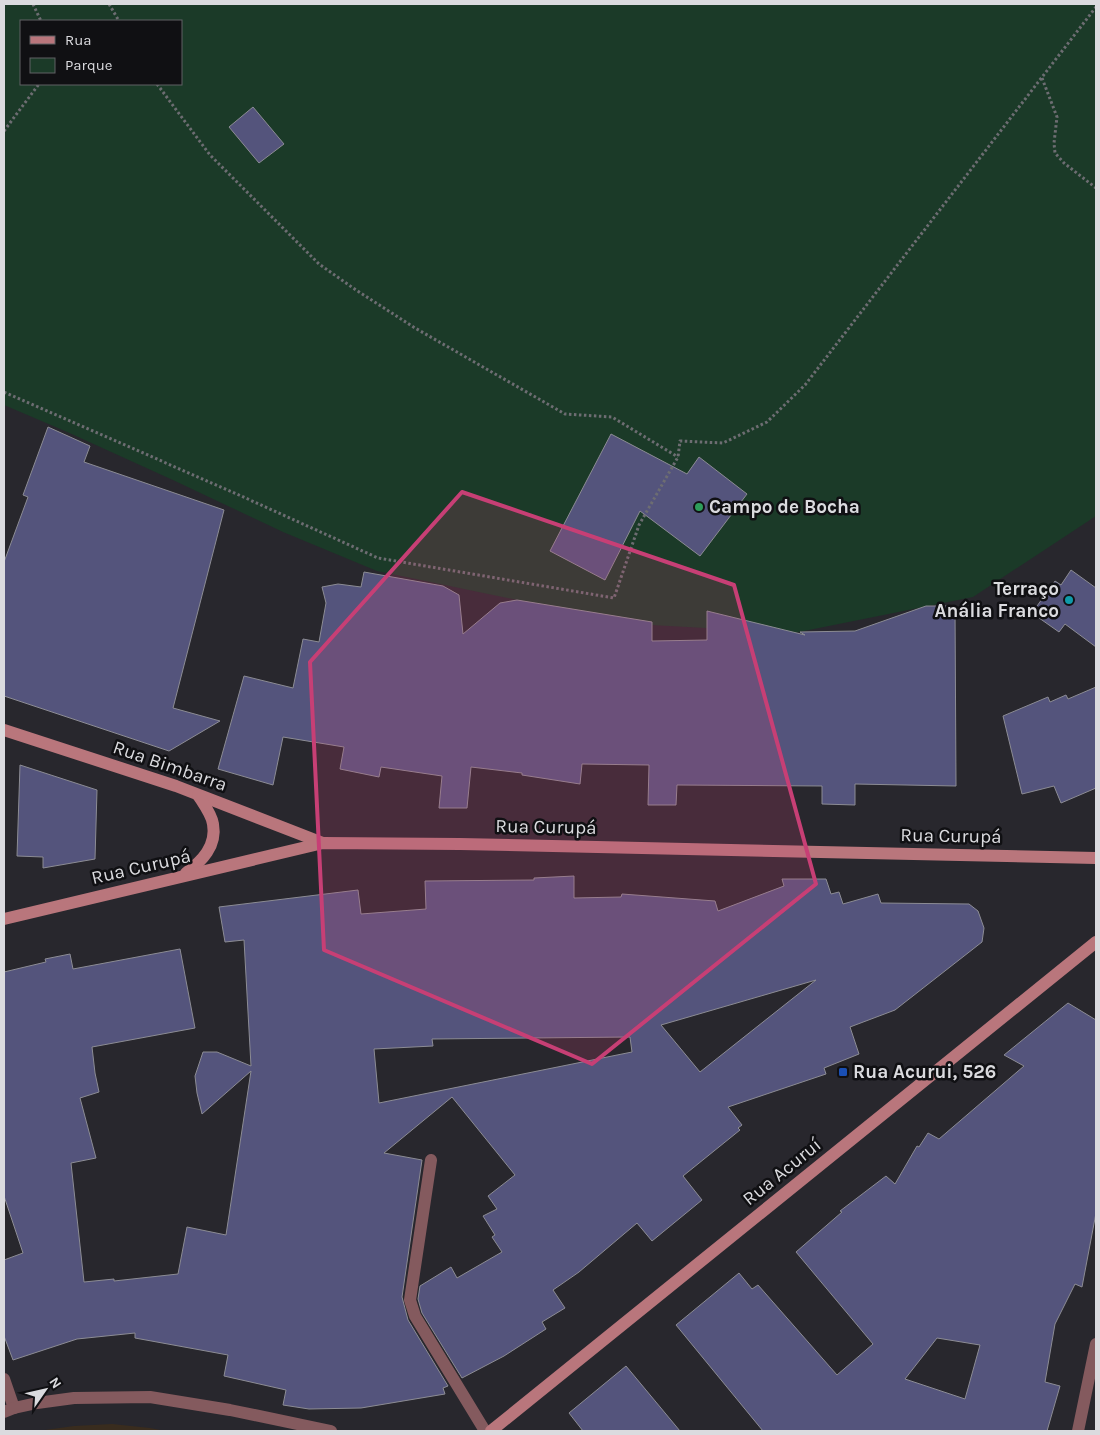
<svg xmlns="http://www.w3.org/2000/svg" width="1100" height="1435" viewBox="0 0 1100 1435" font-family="Karla,sans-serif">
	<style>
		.education { fill: #392c1e }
		.green { fill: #1b3a28; fill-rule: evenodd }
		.building { fill: #54547c; stroke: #8c8c94; fill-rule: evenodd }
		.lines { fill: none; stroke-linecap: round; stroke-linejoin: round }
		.path { stroke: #6d6d72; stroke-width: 3; stroke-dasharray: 2.5 2.5; stroke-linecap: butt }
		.lane { stroke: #845a5e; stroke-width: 12 }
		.street { stroke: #845a5e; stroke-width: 12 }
		.secondary { stroke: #b9767c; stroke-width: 12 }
		.marked { fill: #c73f75; fill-opacity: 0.2; stroke: #c73f75; stroke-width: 4; stroke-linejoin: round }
		.leisure-dot { fill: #2e9e5b; stroke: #101013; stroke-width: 2 }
		.culture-dot { fill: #0f9aa8; stroke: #101013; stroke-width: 2 }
		.transit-dot { fill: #1a4fb4; stroke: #101013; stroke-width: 2 }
		.labels { text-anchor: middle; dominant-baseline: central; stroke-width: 5; stroke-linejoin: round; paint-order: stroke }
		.poi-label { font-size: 19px; font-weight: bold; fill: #dbdbdf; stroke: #101013; text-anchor: start }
		.street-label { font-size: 19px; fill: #dbdbdf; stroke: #101013 }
	</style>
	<rect width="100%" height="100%" fill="#28272d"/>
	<!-- education -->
	<path class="education" d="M 112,1424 L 150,1428 L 165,1431 L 38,1431 L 74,1426 Z"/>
	<!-- green -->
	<path class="green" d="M 4,4 L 1096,4 L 1096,516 L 973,597 L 794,633 L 633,624 L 377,571 L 283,532 L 175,481 L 65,431 L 4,405 ZM 21,21 L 181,21 L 181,84 L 21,84 Z"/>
	<!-- building -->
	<g class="building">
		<path d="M 253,107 L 284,144 L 259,163 L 229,127 Z"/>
		<path d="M 48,427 L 90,446 L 84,462 L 224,510 L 173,708 L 220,721 L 169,751 L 4,696 L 4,562 L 28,497 L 23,495 Z"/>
		<path d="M 611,434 L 687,474 L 699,457 L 747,494 L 700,556 L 640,511 L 605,580 L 550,551 Z"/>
		<path d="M 1071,570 L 1096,588 L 1096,647 L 1065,624 L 1059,632 L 1032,613 L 1055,581 L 1061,585 Z"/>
		<path d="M 364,572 L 443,586 L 459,595 L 463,634 L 500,603 L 517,600 L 652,622 L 652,641 L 707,640 L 707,611 L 805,635 L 800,632 L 855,631 L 926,606 L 955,606 L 956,786 L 855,784 L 855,805 L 822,804 L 822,786 L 677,785 L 676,805 L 648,805 L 649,765 L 582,764 L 580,784 L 522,775 L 522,773 L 471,767 L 467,808 L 439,808 L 442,776 L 381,767 L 379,777 L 340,769 L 344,747 L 283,737 L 273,785 L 218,769 L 244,676 L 293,688 L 303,639 L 319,642 L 326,603 L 322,587 L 338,584 L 361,587 Z"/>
		<path d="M 1096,687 L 1096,788 L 1061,803 L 1054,786 L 1022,794 L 1003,716 L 1048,697 L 1050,702 L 1066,695 L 1068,699 Z"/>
		<path d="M 20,765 L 97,790 L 95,859 L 43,868 L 43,857 L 17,856 Z"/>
		<path d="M 574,876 L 574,898 L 621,897 L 622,894 L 715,901 L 718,911 L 784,886 L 782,879 L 826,879 L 831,894 L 839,892 L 843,904 L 878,894 L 881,903 L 969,904 L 978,911 L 984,928 L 982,942 L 895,1010 L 850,1027 L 859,1054 L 824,1068 L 826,1074 L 728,1107 L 742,1125 L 738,1128 L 740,1130 L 683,1176 L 702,1200 L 652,1241 L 637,1223 L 579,1272 L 553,1290 L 565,1308 L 542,1322 L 546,1329 L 504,1356 L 462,1378 L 422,1313 L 418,1299 L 420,1286 L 451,1267 L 457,1278 L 502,1252 L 492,1237 L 495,1235 L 483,1216 L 497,1209 L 488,1196 L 515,1175 L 452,1097 L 384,1153 L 422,1160 L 402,1297 L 408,1320 L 448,1386 L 443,1388 L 445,1394 L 361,1408 L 309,1409 L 283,1405 L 286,1390 L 224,1376 L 228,1355 L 135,1338 L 135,1333 L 77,1339 L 13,1360 L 4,1336 L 4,1260 L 23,1253 L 4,1196 L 4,972 L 46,962 L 45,959 L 70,954 L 73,969 L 180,949 L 195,1028 L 92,1047 L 95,1073 L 99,1092 L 80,1098 L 96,1158 L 71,1163 L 84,1282 L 114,1279 L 114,1281 L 178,1274 L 187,1227 L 226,1235 L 251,1071 L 202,1114 L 197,1093 L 195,1076 L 203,1052 L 217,1052 L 251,1066 L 244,940 L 225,942 L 219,907 L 358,890 L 361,914 L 426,909 L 425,881 L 534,880 L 534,878 ZM 816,980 L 700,1072 L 661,1025 ZM 630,1037 L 632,1052 L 379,1103 L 374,1049 L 433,1046 L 432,1039 Z"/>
		<path d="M 1068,1003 L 1096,1020 L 1096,1213 L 1082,1287 L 1075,1284 L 1055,1324 L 1045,1382 L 1060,1386 L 1047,1431 L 763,1431 L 676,1325 L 739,1273 L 752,1289 L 758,1285 L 837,1375 L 873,1344 L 796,1252 L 842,1212 L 840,1211 L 886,1176 L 895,1184 L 917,1146 L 919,1147 L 928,1133 L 939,1139 L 1024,1066 L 1004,1055 ZM 937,1338 L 980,1345 L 965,1399 L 905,1379 Z"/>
		<path d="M 626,1366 L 680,1431 L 583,1431 L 569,1413 Z"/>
	</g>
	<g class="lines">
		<!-- path -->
		<g class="path">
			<path d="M 33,4 L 41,21"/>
			<path d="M 109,4 L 119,21"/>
			<path d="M 1042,78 L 1057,117 L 1054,143 L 1055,153 L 1064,163 L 1096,188"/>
			<path d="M 157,84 L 210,155 L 319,264 L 356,290 L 415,328 L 565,414 L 612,417 L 678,457"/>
			<path d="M 4,131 L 39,84"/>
			<path d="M 4,392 L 239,495 L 378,558 L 614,598 L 639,525 L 678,457 L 680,441 L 723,443 L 767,422 L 805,385 L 1096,7"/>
		</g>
		<!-- lane -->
		<g class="lane">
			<path d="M 431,1160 L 410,1300 L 415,1316 L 485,1431"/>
			<path d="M 4,1379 L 14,1408"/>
		</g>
		<!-- street -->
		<g class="street">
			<path d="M 4,1412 L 14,1408 L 37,1403 L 74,1398 L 150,1397 L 230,1410 L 331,1431"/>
			<path d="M 1078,1431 L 1096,1344"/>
		</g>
		<!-- secondary -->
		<g class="secondary">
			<path d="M 4,730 L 176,786 L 323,843"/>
			<path d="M 186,873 C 202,861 217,846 213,824 C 212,815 203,803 198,795"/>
			<path d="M 4,919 L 323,843 L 460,844 L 1096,858"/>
			<path d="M 491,1431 L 1096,942"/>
		</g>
	</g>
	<!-- marked area -->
	<path class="marked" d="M 462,492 L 734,585 L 816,884 L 592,1064 L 324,950 L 310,662 Z"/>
	<!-- markers -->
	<circle class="leisure-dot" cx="699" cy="507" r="5"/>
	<circle class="culture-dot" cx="1069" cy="600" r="5"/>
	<rect class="transit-dot" x="838" y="1067" width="10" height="10" rx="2.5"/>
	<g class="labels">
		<!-- poi labels -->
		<g class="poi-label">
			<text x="709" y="507">Campo de Bocha</text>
			<text x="1059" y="589" text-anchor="end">Terraço<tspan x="1059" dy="22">Anália Franco</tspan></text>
			<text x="853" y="1072">Rua Acurui, 526</text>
		</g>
		<!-- street labels -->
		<g class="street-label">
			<text transform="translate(170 766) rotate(19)">Rua Bimbarra</text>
			<text transform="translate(546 827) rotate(1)">Rua Curupá</text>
			<text transform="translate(951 836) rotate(1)">Rua Curupá</text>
			<text transform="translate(141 867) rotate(-13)">Rua Curupá</text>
			<text transform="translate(782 1172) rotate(-39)">Rua Acuruí</text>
		</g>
	</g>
	<!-- border -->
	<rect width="1100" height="1435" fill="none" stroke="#dbdbdf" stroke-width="10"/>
	<!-- legend -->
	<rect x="20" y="20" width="162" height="65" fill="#101013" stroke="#616165"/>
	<rect x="30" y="36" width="25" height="8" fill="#b9767c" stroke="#616165"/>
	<text x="65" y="45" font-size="15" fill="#dbdbdf">Rua</text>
	<rect x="30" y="58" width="25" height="15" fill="#1b3a28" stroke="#616165"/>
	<text x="65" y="70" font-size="15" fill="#dbdbdf">Parque</text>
	<!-- north arrow -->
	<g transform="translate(45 1390) rotate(56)" stroke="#101013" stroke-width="4" paint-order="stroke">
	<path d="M0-4L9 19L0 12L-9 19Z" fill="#dbdbdf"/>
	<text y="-8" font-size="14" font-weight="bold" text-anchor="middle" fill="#dbdbdf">N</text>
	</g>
</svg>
